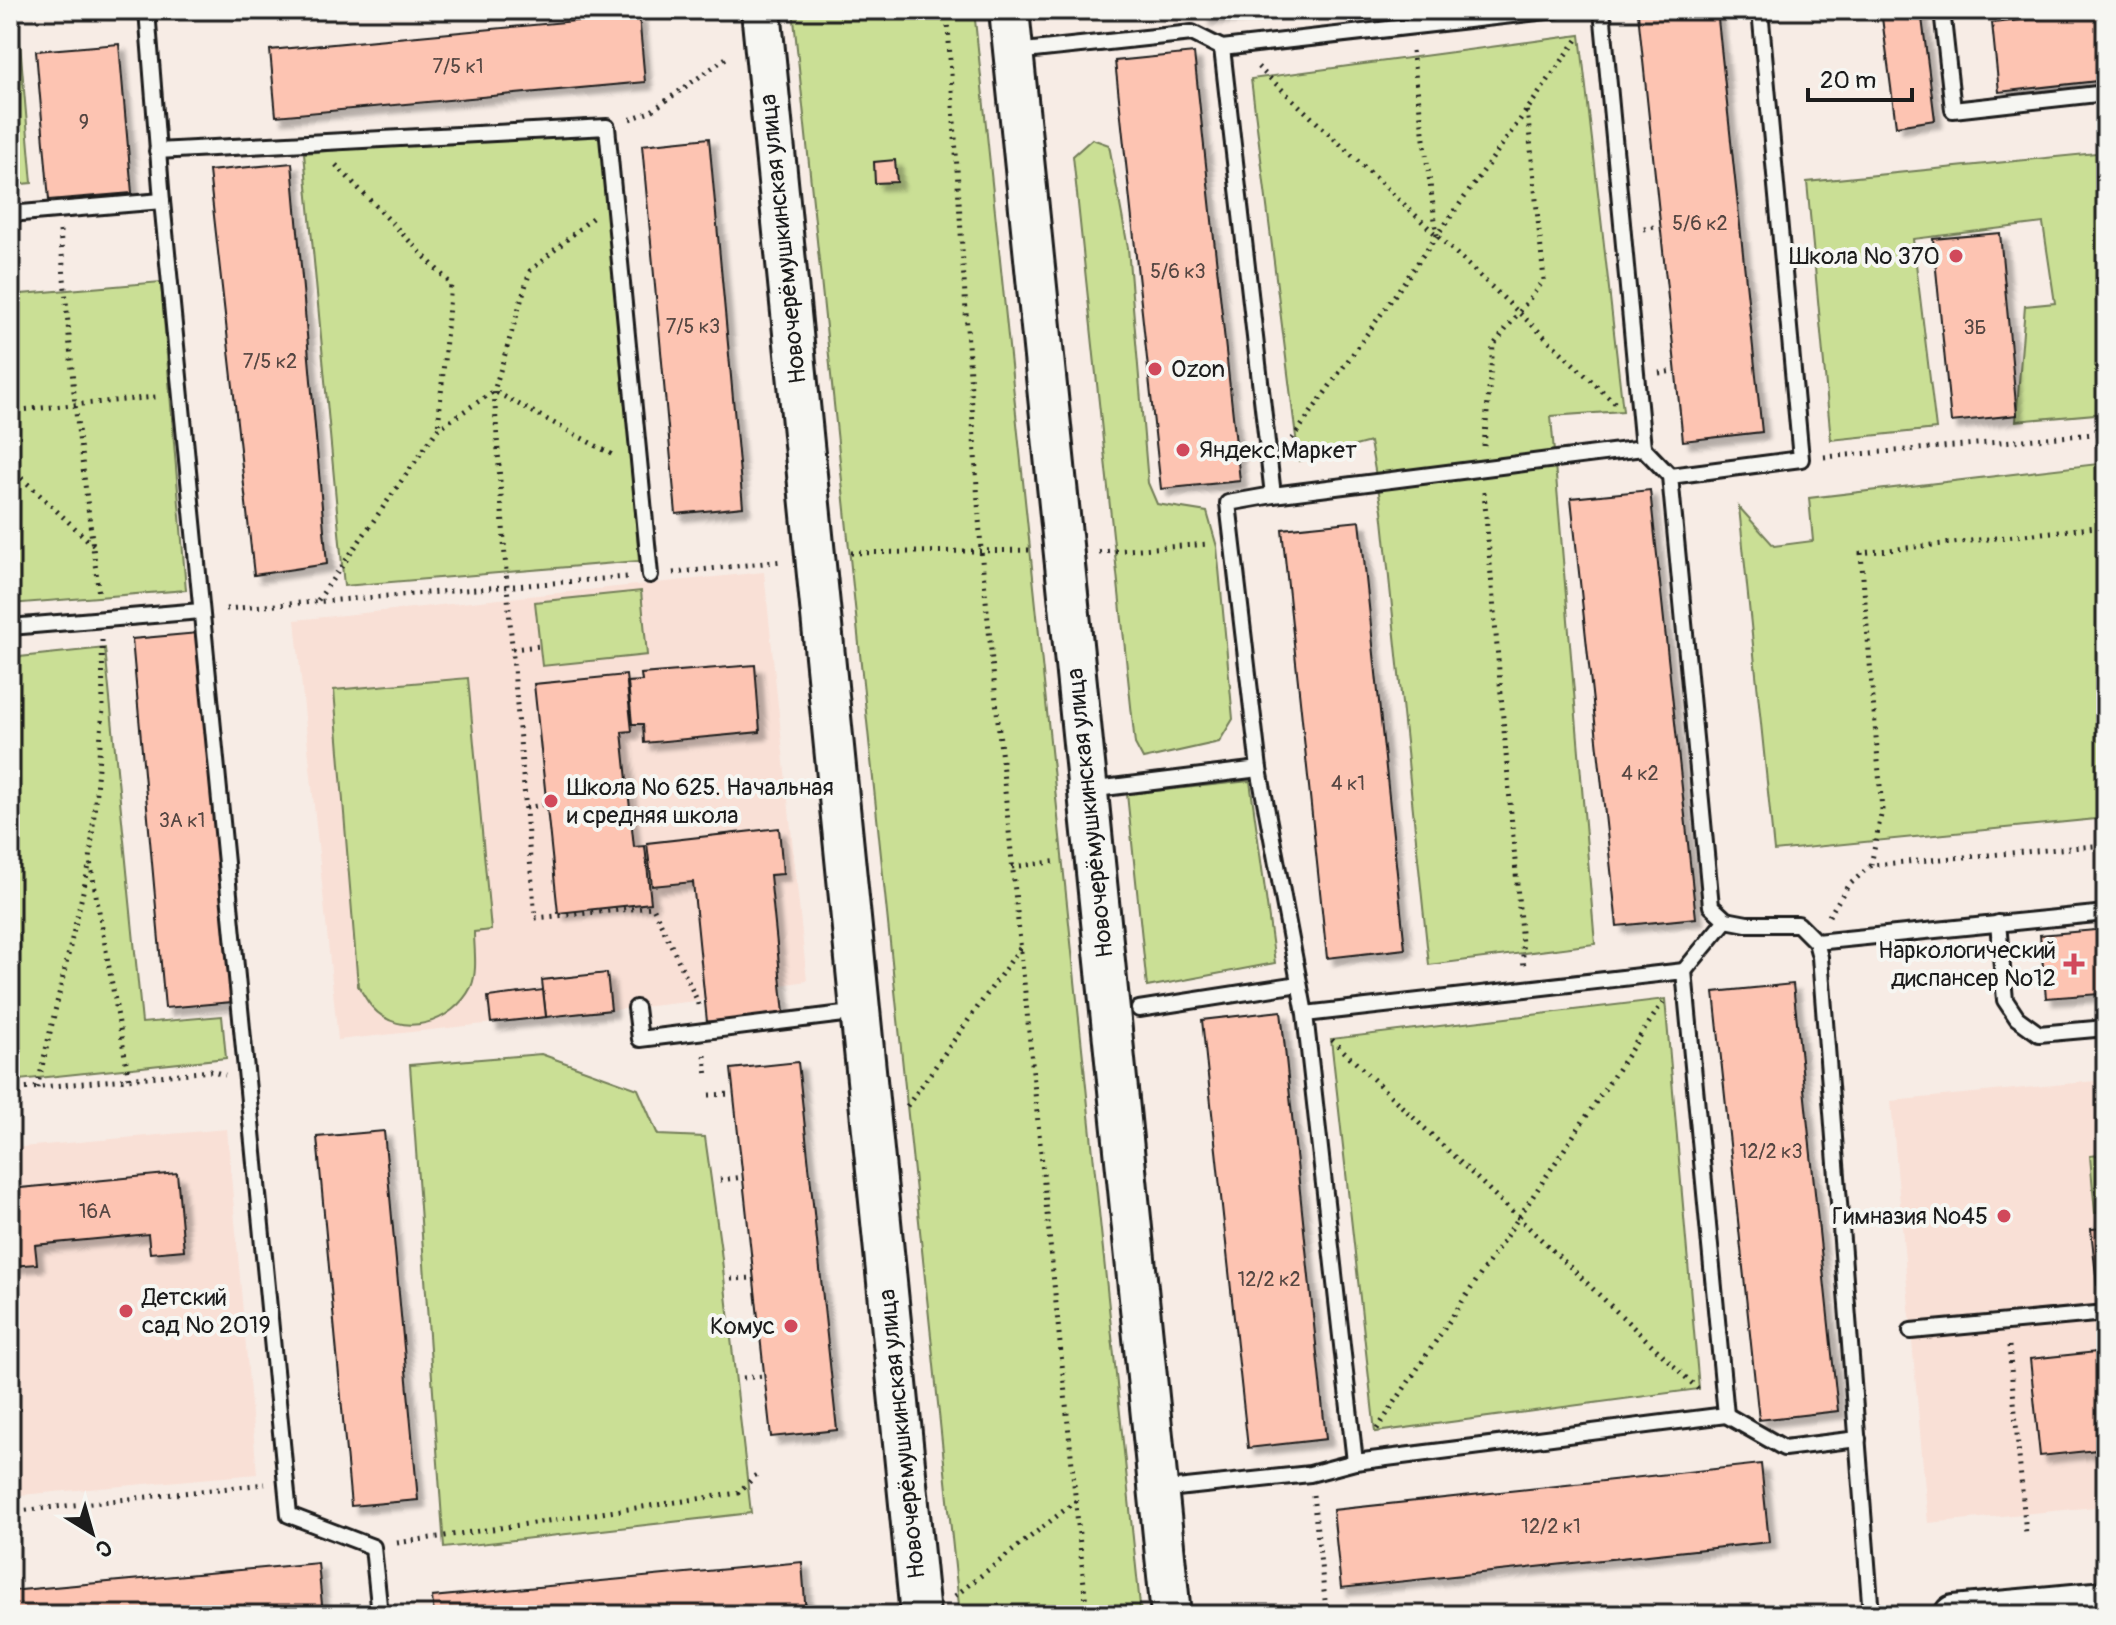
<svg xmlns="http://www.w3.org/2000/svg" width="2116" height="1625" viewBox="0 0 2116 1625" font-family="Pangolin,sans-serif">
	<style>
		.built { fill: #f9e0d6 }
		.green { fill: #cadf95; stroke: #737e58; stroke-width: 2 }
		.building { fill: #fdc4b2; stroke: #1c1c1c; stroke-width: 2; filter: url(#shadow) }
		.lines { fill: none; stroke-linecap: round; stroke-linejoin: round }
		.lane-casing { stroke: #1c1c1c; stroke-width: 20 }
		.secondary-casing { stroke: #1c1c1c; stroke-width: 44 }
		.path { stroke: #1c1c1c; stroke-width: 5; stroke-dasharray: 2 6; stroke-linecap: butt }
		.lane { stroke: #f6f6f2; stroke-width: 14 }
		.secondary { stroke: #f6f6f2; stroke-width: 38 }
		.poi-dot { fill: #d1495b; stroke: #f6f6f2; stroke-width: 3 }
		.labels { text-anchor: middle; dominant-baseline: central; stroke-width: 8; stroke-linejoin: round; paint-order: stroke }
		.number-label { font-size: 20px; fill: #544642 }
		.street-label { font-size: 24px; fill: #1c1c1c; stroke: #f6f6f2 }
		.poi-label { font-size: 24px; fill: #1c1c1c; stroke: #f6f6f2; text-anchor: end }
	</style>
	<defs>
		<filter id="shadow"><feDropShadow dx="7" dy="7" stdDeviation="2" flood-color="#0004"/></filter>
	</defs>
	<rect width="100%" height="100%" fill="#f7ece5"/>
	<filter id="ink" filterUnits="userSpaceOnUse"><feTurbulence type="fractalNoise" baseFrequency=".0125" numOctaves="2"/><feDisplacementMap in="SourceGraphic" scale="16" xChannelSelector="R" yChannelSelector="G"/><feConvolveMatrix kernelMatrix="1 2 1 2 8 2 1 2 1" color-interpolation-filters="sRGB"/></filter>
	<g filter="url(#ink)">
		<!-- built -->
		<g class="built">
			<path d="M 764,572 L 807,981 L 781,985 L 784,1014 L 707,1022 L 705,1000 L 338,1040 L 295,620 Z"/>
			<path d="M 2106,1080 L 2106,1506 L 1928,1523 L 1891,1101 Z"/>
			<path d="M 227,1129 L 257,1474 L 10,1496 L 10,1148 Z"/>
		</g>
		<!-- green -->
		<g class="green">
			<path d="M 793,10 L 974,10 L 1141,1615 L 960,1615 Z"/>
			<path d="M 10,32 L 19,32 L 32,183 L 10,185 Z"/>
			<path d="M 1580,35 L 1623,411 L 1551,416 L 1595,944 L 1429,965 L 1382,510 L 1370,442 L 1299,461 L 1251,79 Z"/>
			<path d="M 604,128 L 639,561 L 344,586 L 304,153 Z"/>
			<path d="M 1092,139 L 1109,145 L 1128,248 L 1148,483 L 1157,504 L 1207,512 L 1217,547 L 1233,719 L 1219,742 L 1143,759 L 1135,744 L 1073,156 Z"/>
			<path d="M 2106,152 L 2106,413 L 2016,421 L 2025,306 L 2055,303 L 2043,223 L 1913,239 L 1936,429 L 1831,440 L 1807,182 Z"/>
			<path d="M 161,282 L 186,590 L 10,604 L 10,295 Z"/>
			<path d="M 2106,463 L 2106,818 L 1774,851 L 1739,507 L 1774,546 L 1813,541 L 1809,498 Z"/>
			<path d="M 641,591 L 647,655 L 542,666 L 535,602 Z"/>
			<path d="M 105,648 L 142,1023 L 222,1016 L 226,1058 L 10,1081 L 10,658 Z"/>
			<path d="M 468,678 L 491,930 L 474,932 C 474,948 478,972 471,987 C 453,1023 401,1040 372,1007 C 367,1002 363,993 358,986 L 334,690 Z"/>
			<path d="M 1250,781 L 1275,963 L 1147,987 L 1127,794 Z"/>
			<path d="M 1665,999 L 1699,1389 L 1375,1432 L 1331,1039 Z"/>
			<path d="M 541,1054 L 638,1089 L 658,1135 L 705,1137 L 721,1251 L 751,1513 L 444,1548 L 410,1065 Z"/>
			<path d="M 2106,1154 L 2106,1212 L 2095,1213 L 2090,1156 Z"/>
		</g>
		<!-- building -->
		<g class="building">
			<path d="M 1202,10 L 1276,10 L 1203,18 Z"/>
			<path d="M 1666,10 L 1717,10 L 1762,432 L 1683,441 L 1638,13 Z"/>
			<path d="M 1881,10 L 1921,10 L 1935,120 L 1896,126 Z"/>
			<path d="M 2106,11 L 2106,80 L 1999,92 L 1992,23 Z"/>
			<path d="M 639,15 L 645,82 L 276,116 L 270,50 Z"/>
			<path d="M 119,44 L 132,193 L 49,200 L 36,51 Z"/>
			<path d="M 1194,53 L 1240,481 L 1161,489 L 1115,61 Z"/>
			<path d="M 709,138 L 743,507 L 676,514 L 642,145 Z"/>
			<path d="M 895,160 L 897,182 L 875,183 L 874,162 Z"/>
			<path d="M 292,163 L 327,564 L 254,575 L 209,171 Z"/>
			<path d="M 2000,233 L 2017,415 L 1951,422 L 1933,239 Z"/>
			<path d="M 1650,490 L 1696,918 L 1617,926 L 1571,498 Z"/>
			<path d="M 1360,521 L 1405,949 L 1327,958 L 1282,529 Z"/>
			<path d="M 198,633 L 232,1002 L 165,1008 L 132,639 Z"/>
			<path d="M 755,665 L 760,732 L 644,743 L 643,724 L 632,724 L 628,682 L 642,681 L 641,674 Z"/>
			<path d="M 626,675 L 632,731 L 622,732 L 634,847 L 645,846 L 651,903 L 558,913 L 534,684 Z"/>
			<path d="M 779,828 L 783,874 L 770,875 L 784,1014 L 707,1022 L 693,882 L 652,886 L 647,843 Z"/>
			<path d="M 2106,929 L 2106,1006 L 2100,1007 L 2099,994 L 2046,998 L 2040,935 Z"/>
			<path d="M 607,973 L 611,1010 L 546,1017 L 542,980 Z"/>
			<path d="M 1793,984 L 1838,1411 L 1759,1420 L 1714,992 Z"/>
			<path d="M 543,990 L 546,1017 L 491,1023 L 488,997 Z"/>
			<path d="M 1281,1011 L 1326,1439 L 1248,1448 L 1202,1020 Z"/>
			<path d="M 798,1062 L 837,1430 L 771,1437 L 731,1069 Z"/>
			<path d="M 384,1131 L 418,1500 L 351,1506 L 317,1137 Z"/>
			<path d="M 177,1173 L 184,1250 L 150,1253 L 148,1234 L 35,1245 L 37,1264 L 10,1266 L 10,1189 Z"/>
			<path d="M 2106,1228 L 2106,1284 L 2097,1285 L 2091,1229 Z"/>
			<path d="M 2106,1351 L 2106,1449 L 2040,1456 L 2030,1359 Z"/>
			<path d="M 1761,1464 L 1769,1542 L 1341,1588 L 1333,1510 Z"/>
			<path d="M 802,1562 L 806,1615 L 434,1615 L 432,1597 Z"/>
			<path d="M 318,1563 L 323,1615 L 10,1615 L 10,1591 Z"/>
		</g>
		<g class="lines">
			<defs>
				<g id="lane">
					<path d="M 147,10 L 162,201 L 289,1515 L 373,1547 L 380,1615"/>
					<path d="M 1942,10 L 1953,110 L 2106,93"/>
					<path d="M 1222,48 L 1273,495 L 1643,448 L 1602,10"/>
					<path d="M 1015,52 L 1192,33 L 1222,48 L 1556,10"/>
					<path d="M 157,151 L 607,127 L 650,575"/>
					<path d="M 10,214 L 162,201"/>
					<path d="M 1643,448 L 1670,476 L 1711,906 L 1726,920 L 1747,924 L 1798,924 L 1816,942 L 1820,957 L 1871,1615"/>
					<path d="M 1670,476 L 1801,459 L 1760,10"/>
					<path d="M 10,627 L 201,611"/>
					<path d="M 1259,769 L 1305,1014 L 1355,1462 L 1726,1415 L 1684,971 L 1305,1014"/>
					<path d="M 1088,790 L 1259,769 L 1228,503 L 1273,495"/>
					<path d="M 1998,923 L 2005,1000 L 2017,1018 L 2039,1034 L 2106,1028"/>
					<path d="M 1816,942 L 2106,913"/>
					<path d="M 1684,971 L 1726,920"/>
					<path d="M 636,1008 L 640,1039 L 860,1012"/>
					<path d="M 1139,1009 L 1299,984"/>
					<path d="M 1911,1331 L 2106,1313"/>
					<path d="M 1726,1415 L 1784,1448 L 1858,1439"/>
					<path d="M 1158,1490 L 1310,1474 L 1355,1462"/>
				</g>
				<g id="secondary">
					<path d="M 761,10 L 920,1615"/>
					<path d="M 1009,10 L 1171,1615"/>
					<path d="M 1954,1615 L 2106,1601"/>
				</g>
			</defs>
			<!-- lane casing -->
			<use href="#lane" class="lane-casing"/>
			<!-- secondary casing -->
			<use href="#secondary" class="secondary-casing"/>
			<!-- path -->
			<g class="path">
				<path d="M 947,10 L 981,550 L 1087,1615"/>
				<path d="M 1412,51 L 1437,235"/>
				<path d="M 1258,67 L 1615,403"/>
				<path d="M 630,119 L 650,112 L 726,58"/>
				<path d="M 336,165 L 451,284 L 438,428"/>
				<path d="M 592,218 L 530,271 L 494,391 L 507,586 L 535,918 L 653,907 L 697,1000 L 699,1009"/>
				<path d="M 1644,229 L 1659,226"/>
				<path d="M 60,231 L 75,405 L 99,595"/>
				<path d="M 1659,373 L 1674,371"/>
				<path d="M 10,411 L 156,397"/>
				<path d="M 1292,439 L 1579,37"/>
				<path d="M 1484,446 L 1493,346 L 1544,280 L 1527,109"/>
				<path d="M 1824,457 L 2106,433"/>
				<path d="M 10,467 L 93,545"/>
				<path d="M 1484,492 L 1524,968"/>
				<path d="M 1099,552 L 1209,544"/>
				<path d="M 851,553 L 1029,550"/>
				<path d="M 673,573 L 782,561"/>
				<path d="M 318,600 L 438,429 L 494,391 L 615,456"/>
				<path d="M 226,609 L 627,577"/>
				<path d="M 102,640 L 103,709 L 90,861 L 129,1079"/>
				<path d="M 512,649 L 540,646"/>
				<path d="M 526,808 L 547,804"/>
				<path d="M 1871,865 L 1882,810 L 1861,553 L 2106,526"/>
				<path d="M 1012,867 L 1059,861"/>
				<path d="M 1829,916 L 1847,887 L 1871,865 L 2106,845"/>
				<path d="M 1332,1040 L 1698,1389"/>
				<path d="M 705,1055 L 707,1078"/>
				<path d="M 37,1088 L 89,866"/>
				<path d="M 10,1090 L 211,1071 L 225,1075"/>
				<path d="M 709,1095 L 733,1094"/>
				<path d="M 907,1106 L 1020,948"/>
				<path d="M 720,1180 L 743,1177"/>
				<path d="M 731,1279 L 754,1278"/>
				<path d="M 2009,1346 L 2026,1534"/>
				<path d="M 743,1378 L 764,1376"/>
				<path d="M 1377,1429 L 1663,1002"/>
				<path d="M 1313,1495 L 1325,1600"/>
				<path d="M 10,1512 L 265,1484"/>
				<path d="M 397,1543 L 738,1493 L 760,1471"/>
				<path d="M 955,1596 L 1076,1501"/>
				<path d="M 1232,1610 L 1232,1615"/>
			</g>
			<!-- lane -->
			<use href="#lane" class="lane"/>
			<!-- secondary -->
			<use href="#secondary" class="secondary"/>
		</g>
	</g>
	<!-- markers -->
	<g class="poi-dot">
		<circle cx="1956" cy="256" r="8"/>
		<circle cx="1155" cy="369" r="8"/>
		<circle cx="1183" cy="450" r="8"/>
		<circle cx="551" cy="801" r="8"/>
		<path d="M2070 952h8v8h8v8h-8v8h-8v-8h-8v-8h8z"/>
		<circle cx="2004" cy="1216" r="8"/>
		<circle cx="126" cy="1311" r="8"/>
		<circle cx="791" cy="1326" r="8"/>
	</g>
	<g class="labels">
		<!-- number labels -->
		<g class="number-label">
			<text x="458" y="66">7/5 к1</text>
			<text x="84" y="122">9</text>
			<text x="1700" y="223">5/6 к2</text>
			<text x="1178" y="271">5/6 к3</text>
			<text x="693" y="326">7/5 к3</text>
			<text x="1975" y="327">3Б</text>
			<text x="270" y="361">7/5 к2</text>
			<text x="1640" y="773">4 к2</text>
			<text x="1348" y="783">4 к1</text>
			<text x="182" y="820">3А к1</text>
			<text x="1771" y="1151">12/2 к3</text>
			<text x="95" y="1211">16А</text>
			<text x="1269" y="1279">12/2 к2</text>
			<text x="1551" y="1526">12/2 к1</text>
		</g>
		<!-- street labels -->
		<g class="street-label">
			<text transform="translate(783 239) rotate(-96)">Новочерёмушкинская улица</text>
			<text transform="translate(1090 813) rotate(-96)">Новочерёмушкинская улица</text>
			<text transform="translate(902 1434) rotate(-96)">Новочерёмушкинская улица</text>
		</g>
		<!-- poi labels -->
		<g class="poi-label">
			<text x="1940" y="256">Школа № 370</text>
			<text x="1171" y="369" text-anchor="start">Ozon</text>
			<text x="1199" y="450" text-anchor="start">Яндекс.Маркет</text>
			<text x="567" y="787" text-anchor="start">Школа № 625. Начальная<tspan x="567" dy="28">и средняя школа</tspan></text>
			<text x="2056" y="950">Наркологический<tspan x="2056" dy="28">диспансер №12</tspan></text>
			<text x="1988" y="1216">Гимназия №45</text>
			<text x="142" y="1297" text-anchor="start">Детский<tspan x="142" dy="28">сад № 2019</tspan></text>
			<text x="775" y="1326">Комус</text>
		</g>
	</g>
	<!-- margin -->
	<rect width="2116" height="1625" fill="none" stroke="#f6f6f2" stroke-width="40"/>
	<rect x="20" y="20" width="2076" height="1585" fill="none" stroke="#1c1c1c" stroke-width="3" filter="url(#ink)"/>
	<!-- north arrow -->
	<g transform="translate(92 1533) rotate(143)" stroke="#f6f6f2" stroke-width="6" paint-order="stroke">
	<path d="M0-6L14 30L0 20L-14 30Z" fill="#1c1c1c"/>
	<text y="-12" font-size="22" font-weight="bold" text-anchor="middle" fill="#1c1c1c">С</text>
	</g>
	<!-- scale -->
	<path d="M1808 88v12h104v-12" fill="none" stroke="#1c1c1c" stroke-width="4"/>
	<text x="1820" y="88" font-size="24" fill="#1c1c1c" stroke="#f6f6f2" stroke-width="6" paint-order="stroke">20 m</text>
</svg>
